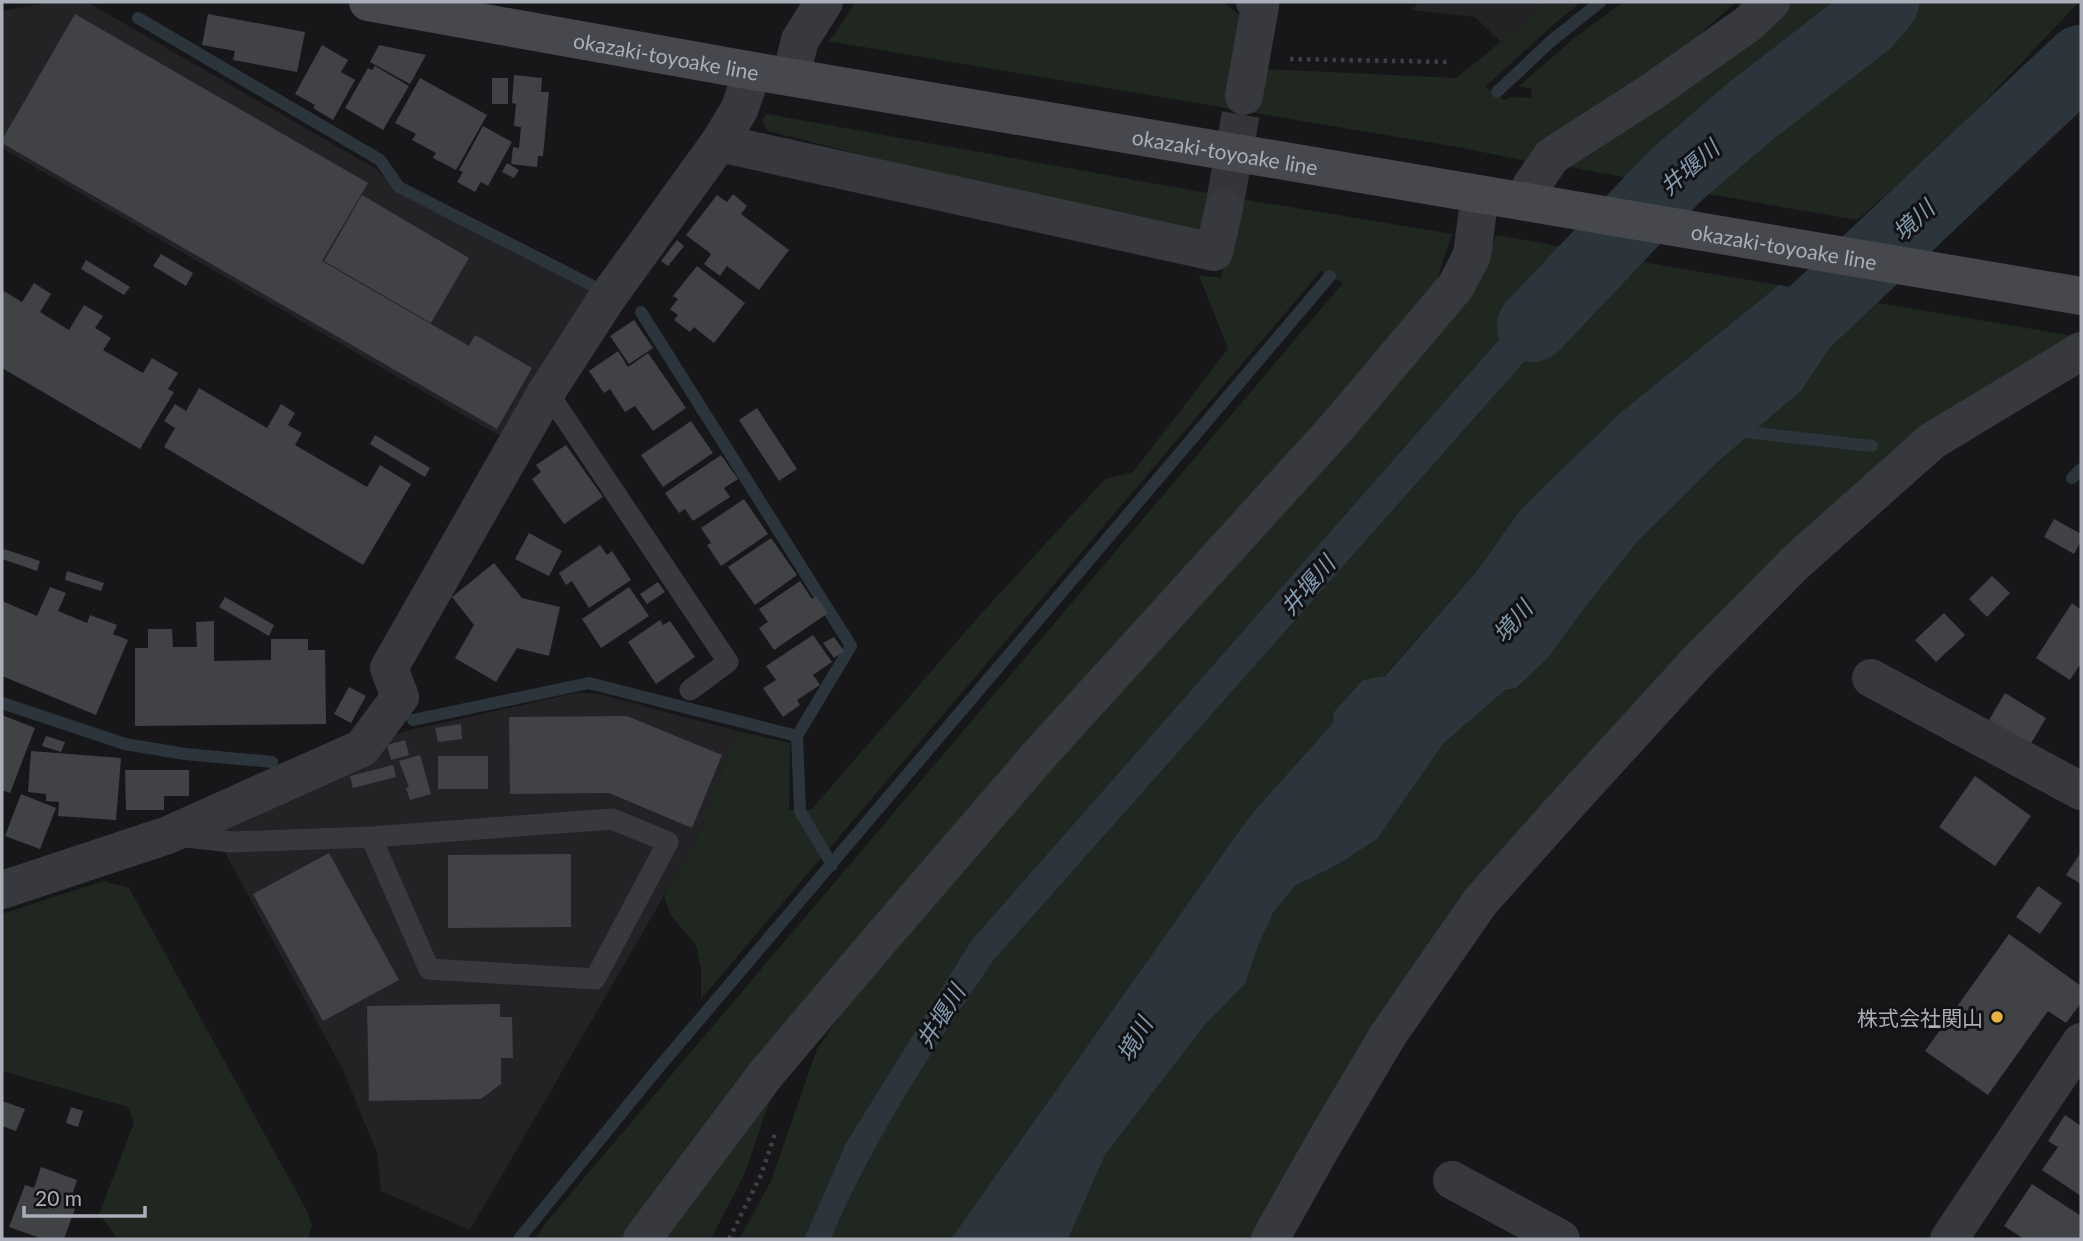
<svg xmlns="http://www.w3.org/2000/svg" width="2083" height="1241" viewBox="0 0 2083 1241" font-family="Lato,'Noto Sans JP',sans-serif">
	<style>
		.built { fill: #232326 }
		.green { fill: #1f2720 }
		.water { fill: #2d353c }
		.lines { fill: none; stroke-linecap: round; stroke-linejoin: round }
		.stream { stroke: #2d353c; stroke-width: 12 }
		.river { stroke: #2d353c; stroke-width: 72 }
		.building { fill: #414246 }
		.street-tunnel { stroke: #343539; stroke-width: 38; stroke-dasharray: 38 19; stroke-linecap: butt }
		.path { stroke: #3e4045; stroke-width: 4.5; stroke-dasharray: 3.5 5; stroke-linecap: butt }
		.lane { stroke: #38393e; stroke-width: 21 }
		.street { stroke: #38393e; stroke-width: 38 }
		.secondary { stroke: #46484e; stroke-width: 38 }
		.poi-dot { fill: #e9b33f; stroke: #121214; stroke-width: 2.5 }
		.labels { text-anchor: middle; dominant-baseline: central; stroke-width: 6; stroke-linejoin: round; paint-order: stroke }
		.street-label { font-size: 21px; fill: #aaaeb8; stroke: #121214 }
		.poi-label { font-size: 21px; fill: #aaaeb8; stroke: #121214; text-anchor: end }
		.water-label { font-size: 23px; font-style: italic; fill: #839bb1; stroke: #121214 }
	</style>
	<rect width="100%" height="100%" fill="#171719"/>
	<!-- built -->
	<g class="built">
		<path d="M 51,2 L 87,2 L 376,169 L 396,190 L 592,292 L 505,439 L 2,148 L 2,11 Z"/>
		<path d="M 1419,2 L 1550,2 L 1501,42 L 1475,17 L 1412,10 Z"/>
		<path d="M 575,693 L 599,694 L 737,731 L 698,837 L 470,1230 L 381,1191 L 377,1153 L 343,1070 L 215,834 L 385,736 Z"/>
	</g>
	<!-- green -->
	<g class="green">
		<path d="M 856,2 L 1224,2 L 1244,19 L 1262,69 L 1456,78 L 1550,2 L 1581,2 L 1553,25 L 1485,87 L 1505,100 L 1511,97 L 1531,98 L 1532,89 L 1519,86 L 1572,40 L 1623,2 L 1736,2 L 1678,53 L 1531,162 L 1463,148 L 828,41 L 834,35 Z"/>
		<path d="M 1793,2 L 1863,2 L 1760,86 L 1696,134 L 1650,182 L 1554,164 L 1683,86 Z"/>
		<path d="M 1909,2 L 2079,2 L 1947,141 L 1857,220 L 1686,190 C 1701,176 1715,162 1730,149 C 1789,100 1856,58 1909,2 Z"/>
		<path d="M 767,114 L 1241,199 L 1452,234 L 1432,295 L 628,1239 L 535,1239 L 545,1224 L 1343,283 L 1321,271 L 701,999 L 701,969 L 696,945 L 671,916 L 664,896 L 698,837 L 737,731 L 790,743 L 789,810 L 811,810 L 980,615 L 1105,479 L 1133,472 L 1228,349 L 1199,275 L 1221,278 L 1238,210 L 1196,239 L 768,131 L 762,120 Z"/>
		<path d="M 1497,235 L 1585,251 L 1510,327 L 971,941 L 846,1143 L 804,1239 L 740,1238 L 771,1181 L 817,1049 L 883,954 L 1459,306 Z"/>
		<path d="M 1619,258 L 1779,285 L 1620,413 L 1521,509 L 1477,571 L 1384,676 L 1363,681 L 1333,723 L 1249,817 L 951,1239 L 831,1239 C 873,1140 933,1049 993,961 L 1556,326 Z"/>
		<path d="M 1871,302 L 2074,336 L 1939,416 L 1543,814 L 1254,1239 L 1068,1239 L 1105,1155 L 1204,1026 L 1245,984 L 1258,946 L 1273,913 L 1295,886 L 1339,864 L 1377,839 L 1443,744 L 1505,690 L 1516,688 L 1547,659 L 1583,610 L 1637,542 L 1721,459 L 1801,391 L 1839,334 Z"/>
		<path d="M 103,881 L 129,888 L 306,1209 L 312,1225 L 308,1239 L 118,1239 L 99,1214 L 134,1123 L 128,1107 L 2,1071 L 2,914 Z"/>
		<path d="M 777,1080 L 744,1175 L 711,1239 L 656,1239 Z"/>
	</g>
	<!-- water -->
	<g class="water">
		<path d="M 1585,251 L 1619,258 L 1556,326 L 993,961 C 933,1049 873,1140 831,1239 L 804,1239 L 846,1143 L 971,941 L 1510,327 Z"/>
		<path d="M 1779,285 L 1871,302 L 1839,334 L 1801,391 L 1721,459 L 1637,542 L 1583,610 L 1547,659 L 1516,688 L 1505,690 L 1443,744 L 1377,839 L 1339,864 L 1295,886 L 1273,913 L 1258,946 L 1245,984 L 1204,1026 L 1105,1155 L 1068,1239 L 951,1239 L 1249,817 L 1333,723 L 1334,712 L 1363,680 L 1385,676 L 1477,571 L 1521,509 L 1620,413 Z"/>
	</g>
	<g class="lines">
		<!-- stream -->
		<g class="stream">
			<path d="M 138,18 L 380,160 L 399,187 L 591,285"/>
			<path d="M 1497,92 L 1550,42 L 1600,2"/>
			<path d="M 641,312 L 851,646 L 797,736"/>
			<path d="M 1736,431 L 1872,446"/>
			<path d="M 2072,478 L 2081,469"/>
			<path d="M 2,703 L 125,744 L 185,754 L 272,762"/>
			<path d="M 413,720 L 589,683 L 797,736 L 800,811 L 832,865"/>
			<path d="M 519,1239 L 655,1072 L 1330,276"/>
		</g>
		<!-- river -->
		<g class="river">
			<path d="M 1533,326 L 1675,176 L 1752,110 L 1866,22 L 1883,2"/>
			<path d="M 1761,363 L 2081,61"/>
		</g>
	</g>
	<!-- building -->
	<g class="building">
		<path d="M 75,14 L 368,183 L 322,261 L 469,346 L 475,335 L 532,368 L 497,429 L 2,143 L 2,140 Z"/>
		<path d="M 208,14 L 305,32 L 297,72 L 233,60 L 235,51 L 202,45 Z"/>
		<path d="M 322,45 L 348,60 L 341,72 L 355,80 L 333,120 L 313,108 L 315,105 L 295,94 Z"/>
		<path d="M 379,45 L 426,55 L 410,84 L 370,62 Z"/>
		<path d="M 375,66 L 409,86 L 383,130 L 345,108 L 368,68 L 372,70 Z"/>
		<path d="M 514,75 L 542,78 L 541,92 L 549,92 L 543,156 L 538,156 L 537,167 L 511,164 L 513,147 L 519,148 L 521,127 L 514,126 L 516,104 L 512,103 Z"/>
		<path d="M 420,78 L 487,115 L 456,170 L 433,158 L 436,153 L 412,140 L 416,134 L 395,123 Z"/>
		<rect x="492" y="78" width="16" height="26"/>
		<path d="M 483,126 L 512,142 L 488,186 L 481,182 L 475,192 L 457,182 L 463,172 L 459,170 Z"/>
		<path d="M 507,163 L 519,170 L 514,178 L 502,172 Z"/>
		<path d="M 733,194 L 747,206 L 741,214 L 789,250 L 759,290 L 727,266 L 720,276 L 704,264 L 711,254 L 686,235 L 717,195 L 727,202 Z"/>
		<path d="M 362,195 L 469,258 L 431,323 L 324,261 Z"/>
		<path d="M 677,240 L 684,246 L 668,266 L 661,261 Z"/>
		<path d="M 161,254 L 193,273 L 186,286 L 153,266 Z"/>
		<path d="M 86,260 L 130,287 L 124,295 L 81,269 Z"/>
		<path d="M 697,266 L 745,303 L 714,343 L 694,327 L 690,332 L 674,320 L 678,315 L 670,309 L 678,299 L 673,296 Z"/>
		<path d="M 34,283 L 51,294 L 40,312 L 69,330 L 84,305 L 103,316 L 95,328 L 111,338 L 103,350 L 143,373 L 152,358 L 178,373 L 168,389 L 174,392 L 140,449 L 2,368 L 2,290 L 22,302 Z"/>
		<path d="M 634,320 L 653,348 L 629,364 L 610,336 Z"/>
		<path d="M 618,351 L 628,367 L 648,353 L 686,408 L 653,431 L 635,406 L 625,412 L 610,389 L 604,393 L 589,371 Z"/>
		<path d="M 199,388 L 267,428 L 281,404 L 295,413 L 288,425 L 302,433 L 295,445 L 367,487 L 380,465 L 411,484 L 363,565 L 164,447 L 175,428 L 164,421 L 175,404 L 186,411 Z"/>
		<path d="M 757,408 L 797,469 L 779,481 L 739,420 Z"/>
		<path d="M 691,421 L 713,453 L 663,487 L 641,455 Z"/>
		<path d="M 375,435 L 430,468 L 425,477 L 370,444 Z"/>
		<path d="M 566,445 L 603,497 L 564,524 L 532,479 L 541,472 L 536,465 Z"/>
		<path d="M 721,455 L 738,479 L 724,488 L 730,497 L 693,521 L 685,509 L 679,513 L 665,493 Z"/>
		<path d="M 744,499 L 768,534 L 721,566 L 707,545 L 711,543 L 701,528 Z"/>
		<path d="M 2054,519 L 2081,534 L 2081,541 L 2074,554 L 2044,537 Z"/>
		<path d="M 529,533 L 562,551 L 549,576 L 515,559 Z"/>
		<path d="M 771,538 L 797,575 L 755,605 L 728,567 Z"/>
		<path d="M 600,545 L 607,555 L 612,551 L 631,580 L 589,608 L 572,581 L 566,585 L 559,573 Z"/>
		<path d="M 4,549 L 40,561 L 37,571 L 2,559 Z"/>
		<path d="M 494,563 L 522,598 L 560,607 L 549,656 L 517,648 L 496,682 L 455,658 L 474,625 L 452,597 Z"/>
		<path d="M 67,571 L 104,583 L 101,591 L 65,580 Z"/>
		<path d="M 1992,576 L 2010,593 L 1987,617 L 1969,599 Z"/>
		<path d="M 800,581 L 812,599 L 816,596 L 828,613 L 774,650 L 759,628 L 768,622 L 759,609 Z"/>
		<path d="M 658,582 L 665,592 L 647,604 L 640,594 Z"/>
		<path d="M 50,587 L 66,593 L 58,611 L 87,623 L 90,615 L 117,625 L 113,634 L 128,640 L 96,715 L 2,676 L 2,601 L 37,616 Z"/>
		<path d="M 629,587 L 649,616 L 601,648 L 582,619 Z"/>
		<path d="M 225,597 L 274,625 L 269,636 L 219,607 Z"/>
		<path d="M 2072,603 L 2081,610 L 2081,663 L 2070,680 L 2036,658 Z"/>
		<path d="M 1944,613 L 1965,635 L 1936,662 L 1915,640 Z"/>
		<path d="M 660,620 L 663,625 L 670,621 L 695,657 L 656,684 L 628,642 Z"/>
		<path d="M 214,621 L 214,661 L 271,660 L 271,639 L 308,639 L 308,650 L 325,650 L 326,724 L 135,726 L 135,648 L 148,648 L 148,629 L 172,629 L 173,647 L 197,647 L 196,622 Z"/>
		<path d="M 813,635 L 832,662 L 813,675 L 820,685 L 797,700 L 800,705 L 783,717 L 763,688 L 776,680 L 766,666 Z"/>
		<path d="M 834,637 L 844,651 L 834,658 L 823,643 Z"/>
		<path d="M 349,687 L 366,696 L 351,723 L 334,714 Z"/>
		<path d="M 2005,693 L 2046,718 L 2030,745 L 1989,720 Z"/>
		<path d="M 2,715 L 35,728 L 10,793 L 2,790 Z"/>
		<path d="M 627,716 L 722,755 L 692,828 L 609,793 L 510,794 L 509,717 Z"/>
		<path d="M 461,724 L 462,739 L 438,742 L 435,728 Z"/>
		<path d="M 46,736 L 65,742 L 61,752 L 42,746 Z"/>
		<path d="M 405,740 L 409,755 L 391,760 L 387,745 Z"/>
		<path d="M 31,751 L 121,758 L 116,820 L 58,816 L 59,802 L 46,801 L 46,794 L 28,792 Z"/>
		<path d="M 420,755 L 431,794 L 410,800 L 406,788 L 409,787 L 399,761 Z"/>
		<rect x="438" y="756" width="50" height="33"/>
		<path d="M 393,765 L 396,777 L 353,788 L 350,776 Z"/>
		<path d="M 125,770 L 189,770 L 189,796 L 164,796 L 164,810 L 126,810 Z"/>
		<path d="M 1975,776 L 2031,816 L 1995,866 L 1939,827 Z"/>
		<path d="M 21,794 L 56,808 L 40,849 L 5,836 Z"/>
		<path d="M 2081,852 L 2081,884 L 2066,875 Z"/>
		<path d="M 329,853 L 399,980 L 323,1021 L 253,894 Z"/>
		<path d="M 571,854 L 571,927 L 448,928 L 448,855 Z"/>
		<path d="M 2038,886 L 2062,903 L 2040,934 L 2016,917 Z"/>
		<path d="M 2009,934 L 2081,986 L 2081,1003 L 2066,1023 L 2048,1011 L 1988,1095 L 1925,1051 Z"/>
		<path d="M 500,1004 L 500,1017 L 512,1017 L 513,1058 L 501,1058 L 501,1084 L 481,1099 L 369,1101 L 367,1006 Z"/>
		<path d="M 2,1101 L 25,1109 L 16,1131 L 2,1126 Z"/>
		<path d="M 71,1107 L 83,1111 L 78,1127 L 66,1123 Z"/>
		<path d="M 2065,1115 L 2081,1126 L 2081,1196 L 2042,1170 L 2058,1147 L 2048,1141 Z"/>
		<path d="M 41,1167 L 77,1180 L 70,1201 L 77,1203 L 64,1239 L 43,1239 L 9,1227 L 25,1185 L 34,1188 Z"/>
		<path d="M 2032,1184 L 2081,1216 L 2081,1239 L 2024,1239 L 2004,1226 Z"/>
	</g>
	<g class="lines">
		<!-- street-tunnel -->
		<path class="street-tunnel" d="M 1224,208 L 1244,96"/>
		<!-- path -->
		<g class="path">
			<path d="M 1290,59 L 1447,62"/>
			<path d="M 729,1239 L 761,1175 L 776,1131"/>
		</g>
		<!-- lane -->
		<g class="lane">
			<path d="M 547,391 L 728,662 L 690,690"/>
			<path d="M 178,836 L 231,842 L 371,837 L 612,819 L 668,842 L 595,979 L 429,969 L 371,837"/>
		</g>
		<!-- street -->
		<g class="street">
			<path d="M 791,76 L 800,40 L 824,2"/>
			<path d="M 1244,96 L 1260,6 L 1255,2"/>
			<path d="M 719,143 L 1214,252 L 1224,208"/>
			<path d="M 1527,202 L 1531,186 L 1552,156 L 1653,91 L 1749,23 L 1771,2"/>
			<path d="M 1871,678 L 2081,791"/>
			<path d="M 2,890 L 168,835 L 362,748 L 400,697 L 389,668 L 547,391 L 607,298 L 719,143 L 739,110 L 753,71"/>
			<path d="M 1452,1180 L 1561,1239"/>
			<path d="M 642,1239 L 766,1074 L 877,943 L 1041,753 L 1337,427 L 1456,286 L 1472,255 L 1480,195"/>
			<path d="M 1270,1239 L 1323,1145 L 1388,1035 L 1480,902 L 1562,810 L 1698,661 L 1795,563 L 1932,441 L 2081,351"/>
			<path d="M 1949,1239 L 2081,1042"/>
		</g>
		<!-- secondary -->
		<path class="secondary" id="s1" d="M 368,2 L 753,71 L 2081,296"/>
	</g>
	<!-- markers -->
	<circle class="poi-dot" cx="1997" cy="1017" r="7"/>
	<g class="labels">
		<!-- street labels -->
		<g class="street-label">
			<text stroke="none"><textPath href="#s1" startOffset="303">okazaki-toyoake line</textPath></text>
			<text stroke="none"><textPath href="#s1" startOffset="870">okazaki-toyoake line</textPath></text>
			<text stroke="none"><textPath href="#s1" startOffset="1437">okazaki-toyoake line</textPath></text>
		</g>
		<!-- poi labels -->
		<g class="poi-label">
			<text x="1983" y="1017">株式会社関山</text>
		</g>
		<!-- water labels -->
		<g class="water-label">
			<text transform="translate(1689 167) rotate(-41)">井堰川</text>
			<text transform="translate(1913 220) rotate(-43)">境川</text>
			<text transform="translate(1307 585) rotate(-49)">井堰川</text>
			<text transform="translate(1512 621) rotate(-49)">境川</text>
			<text transform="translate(940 1016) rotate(-58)">井堰川</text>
			<text transform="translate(1134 1039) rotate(-60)">境川</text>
		</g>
	</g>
	<!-- border -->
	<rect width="2083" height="1241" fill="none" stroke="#aaaeb8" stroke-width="7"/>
	<!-- scale -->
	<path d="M24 1206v10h121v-10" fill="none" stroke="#aaaeb8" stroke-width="3.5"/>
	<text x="35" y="1206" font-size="21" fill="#aaaeb8" stroke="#121214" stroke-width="5" paint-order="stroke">20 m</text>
</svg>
